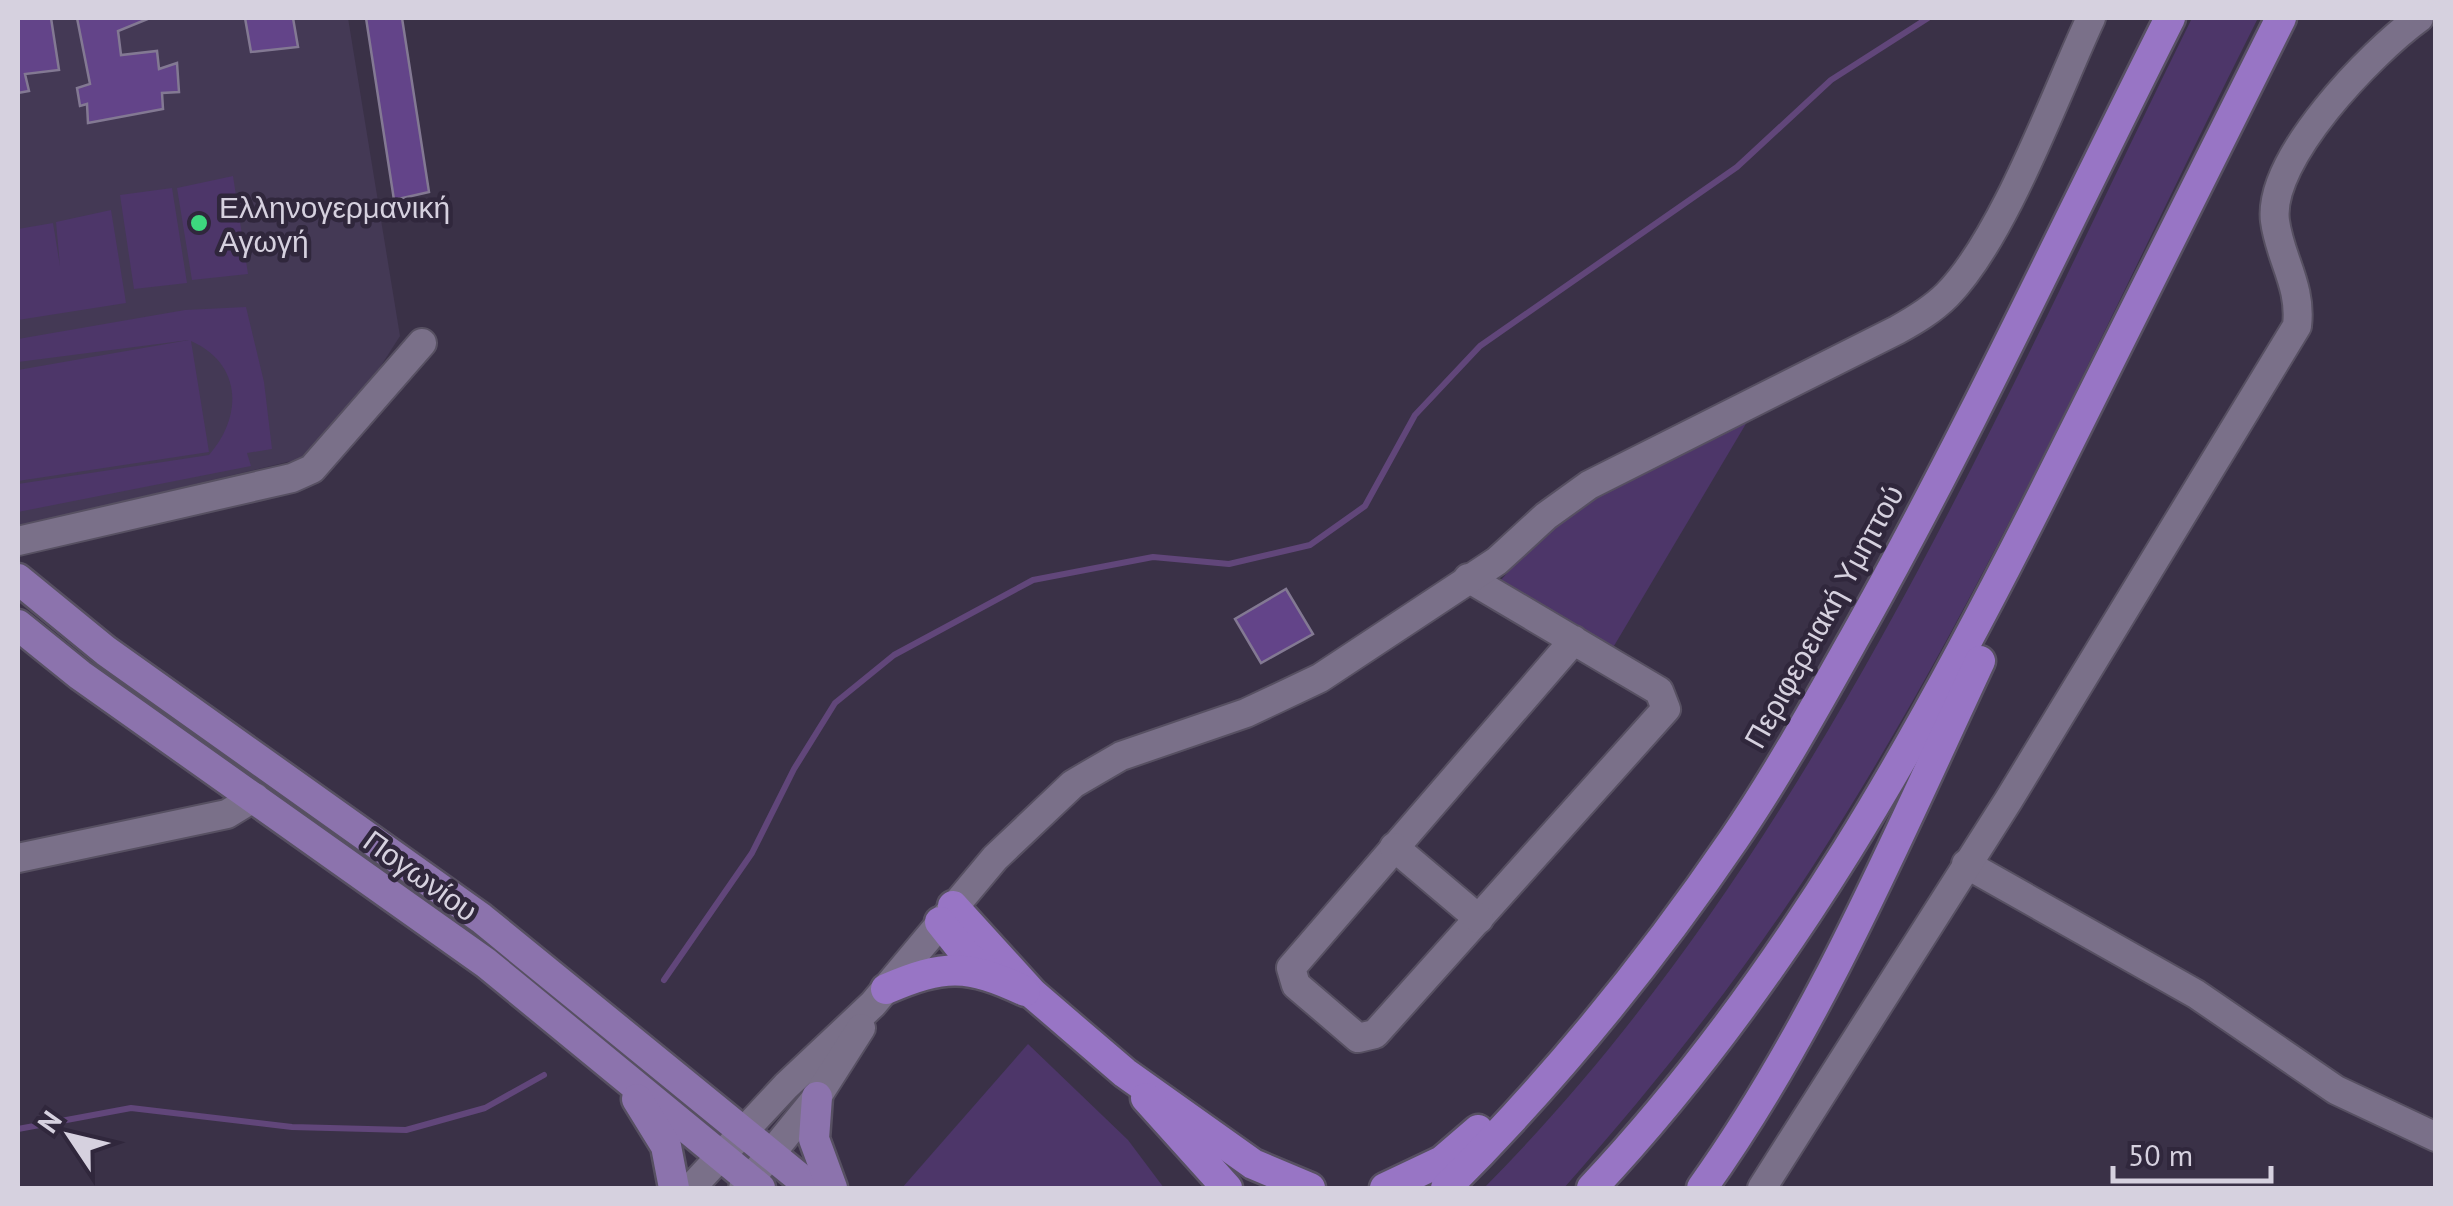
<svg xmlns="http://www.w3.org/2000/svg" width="2453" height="1206" viewBox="0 0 2453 1206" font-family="'PT Sans',sans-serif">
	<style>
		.built { fill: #443955 }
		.green { fill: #4d3669 }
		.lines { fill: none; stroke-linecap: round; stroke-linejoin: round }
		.stream { stroke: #61467a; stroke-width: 6 }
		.building { fill: #634489; stroke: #837993; stroke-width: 2.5 }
		.minor-casing { stroke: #575062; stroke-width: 32 }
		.major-casing { stroke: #575062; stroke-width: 35 }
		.highway-casing { stroke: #575062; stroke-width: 35 }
		.minor { stroke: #7a7089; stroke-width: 28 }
		.major { stroke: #8c73ad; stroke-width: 30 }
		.highway { stroke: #9875c5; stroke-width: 30 }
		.poi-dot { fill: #3dd77e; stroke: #30273c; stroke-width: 4 }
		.labels { text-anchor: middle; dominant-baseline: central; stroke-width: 9; stroke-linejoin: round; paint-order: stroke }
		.poi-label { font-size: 30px; fill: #d6d1df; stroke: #30273c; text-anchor: start }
		.street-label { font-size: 30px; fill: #d6d1df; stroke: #30273c }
	</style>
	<rect width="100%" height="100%" fill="#3a3147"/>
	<!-- built -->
	<path class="built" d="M 18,18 L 348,18 L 400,336 L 347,419 L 304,458 L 18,526 Z"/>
	<!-- green -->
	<g class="green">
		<path d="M 2192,18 L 2258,18 C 2115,302 1986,598 1813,866 C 1739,980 1654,1086 1564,1188 L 1484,1188 C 1808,861 1991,424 2192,18 Z"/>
		<path d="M 233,176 L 248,274 L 192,280 L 177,188 Z"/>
		<path d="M 172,188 L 187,283 L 134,289 L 120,195 Z"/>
		<path d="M 111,210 L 126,303 L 18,320 L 18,229 L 53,223 L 60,266 L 56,222 Z"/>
		<path d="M 246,307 L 264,382 L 272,449 L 247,453 L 251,466 L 18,512 L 18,484 L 209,455 C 244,415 241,363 191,341 L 209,452 L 18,481 L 18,370 L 189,340 L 18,362 L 18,339 L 185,310 Z"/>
		<path d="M 1747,422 L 1608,656 L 1499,582 L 1563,512 Z"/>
		<path d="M 1028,1044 L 1128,1140 L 1164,1188 L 902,1188 Z"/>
	</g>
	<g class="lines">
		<!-- stream -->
		<g class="stream">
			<path d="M 664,980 L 752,853 L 794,769 L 835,703 L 894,655 L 1033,580 L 1153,557 L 1229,564 L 1310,545 L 1365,506 L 1415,415 L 1480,346 L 1737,167 L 1831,80 L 1928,18"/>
			<path d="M 18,1129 L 131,1108 L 292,1127 L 406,1130 L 485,1108 L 544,1075"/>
		</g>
	</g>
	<!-- building -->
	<g class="building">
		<path d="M 18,18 L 51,18 L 59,70 L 25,74 L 29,91 L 18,93 Z"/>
		<path d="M 77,18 L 150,18 L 118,31 L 121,55 L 157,51 L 159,69 L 177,63 L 179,92 L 162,93 L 163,109 L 88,123 L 87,104 L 80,106 L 77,88 L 90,84 Z"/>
		<path d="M 245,18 L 293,18 L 298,47 L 251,52 Z"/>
		<path d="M 366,18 L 402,18 L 429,192 L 394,200 Z"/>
		<path d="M 1286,589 L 1313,634 L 1261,663 L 1235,619 Z"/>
	</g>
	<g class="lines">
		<defs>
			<g id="minor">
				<path d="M 18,541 L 292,478 L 312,469 L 422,343"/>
				<path d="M 1468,578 L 1659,691 L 1666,709 L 1375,1034 L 1358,1038 L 1296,985 L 1291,968 L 1574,640"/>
				<path d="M 1394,847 L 1479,919"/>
				<path d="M 18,858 L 227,814 L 255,797"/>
				<path d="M 1966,864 L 2196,994 L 2336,1090 L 2436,1137"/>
				<path d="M 691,1188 L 786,1086 L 873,1004 L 995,858 L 1073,784 L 1121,756 L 1246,713 L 1320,678 L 1497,561 L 1546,516 L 1589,485 L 1897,330 C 1915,320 1932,310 1947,295 C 2004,237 2055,95 2091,18"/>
				<path d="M 743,1188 L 817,1097 L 861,1028"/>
				<path d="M 1762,1188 L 2008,801 L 2297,326 C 2302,286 2280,259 2275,221 C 2267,159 2372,52 2419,18"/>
			</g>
			<g id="major">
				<path d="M 18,579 L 106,651 L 481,918 L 812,1188"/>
				<path d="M 18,625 L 80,675 L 486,963 L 760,1188"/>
				<path d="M 817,1097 L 814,1139 L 832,1188"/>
				<path d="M 637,1099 L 666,1146 L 674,1188"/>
			</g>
			<g id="highway">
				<path d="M 953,906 L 1033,994 L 1125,1073 L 1253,1164 L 1310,1188"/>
				<path d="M 940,922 L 967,956 L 990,973"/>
				<path d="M 886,989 C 944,964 968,964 1025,991"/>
				<path d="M 1146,1098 L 1227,1188"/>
				<path d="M 1385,1188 L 1442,1161 L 1478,1130"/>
				<path d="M 1446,1188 C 1553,1081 1649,964 1734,839 C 1781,770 1821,697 1862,624 C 1972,427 2068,220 2170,18"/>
				<path d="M 1592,1188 C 1787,980 1924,732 2051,478 C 2129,325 2205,171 2281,18"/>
				<path d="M 1702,1188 C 1817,1027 1896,840 1980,661"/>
			</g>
		</defs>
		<!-- minor casing -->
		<use href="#minor" class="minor-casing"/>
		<!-- major casing -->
		<use href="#major" class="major-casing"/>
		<!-- highway casing -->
		<use href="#highway" class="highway-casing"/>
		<!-- minor -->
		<use href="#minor" class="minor"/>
		<!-- major -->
		<use href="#major" class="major"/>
		<!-- highway -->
		<use href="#highway" class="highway"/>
	</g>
	<!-- markers -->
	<circle class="poi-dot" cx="199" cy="223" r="10"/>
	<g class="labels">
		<!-- poi labels -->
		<g class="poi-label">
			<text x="219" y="206">Ελληνογερμανική<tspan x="219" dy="34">Αγωγή</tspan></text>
		</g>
		<!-- street labels -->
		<g class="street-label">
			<text transform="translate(1823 616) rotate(-61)">Περιφερειακή Υμηττού</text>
			<text transform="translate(421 875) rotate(36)">Πογωνίου</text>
		</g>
	</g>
	<!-- border -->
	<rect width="2453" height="1206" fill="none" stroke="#d6d1df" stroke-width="40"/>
	<!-- north arrow -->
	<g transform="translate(70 1136) rotate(305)" stroke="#30273c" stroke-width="8" paint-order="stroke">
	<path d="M0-8L18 38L0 25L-18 38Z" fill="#d6d1df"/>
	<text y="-15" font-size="28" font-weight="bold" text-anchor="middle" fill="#d6d1df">N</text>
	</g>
	<!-- scale -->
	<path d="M2113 1166v15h158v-15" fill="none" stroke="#d6d1df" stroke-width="5"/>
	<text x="2128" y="1166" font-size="30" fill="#d6d1df" stroke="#30273c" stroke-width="8" paint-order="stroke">50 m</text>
</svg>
